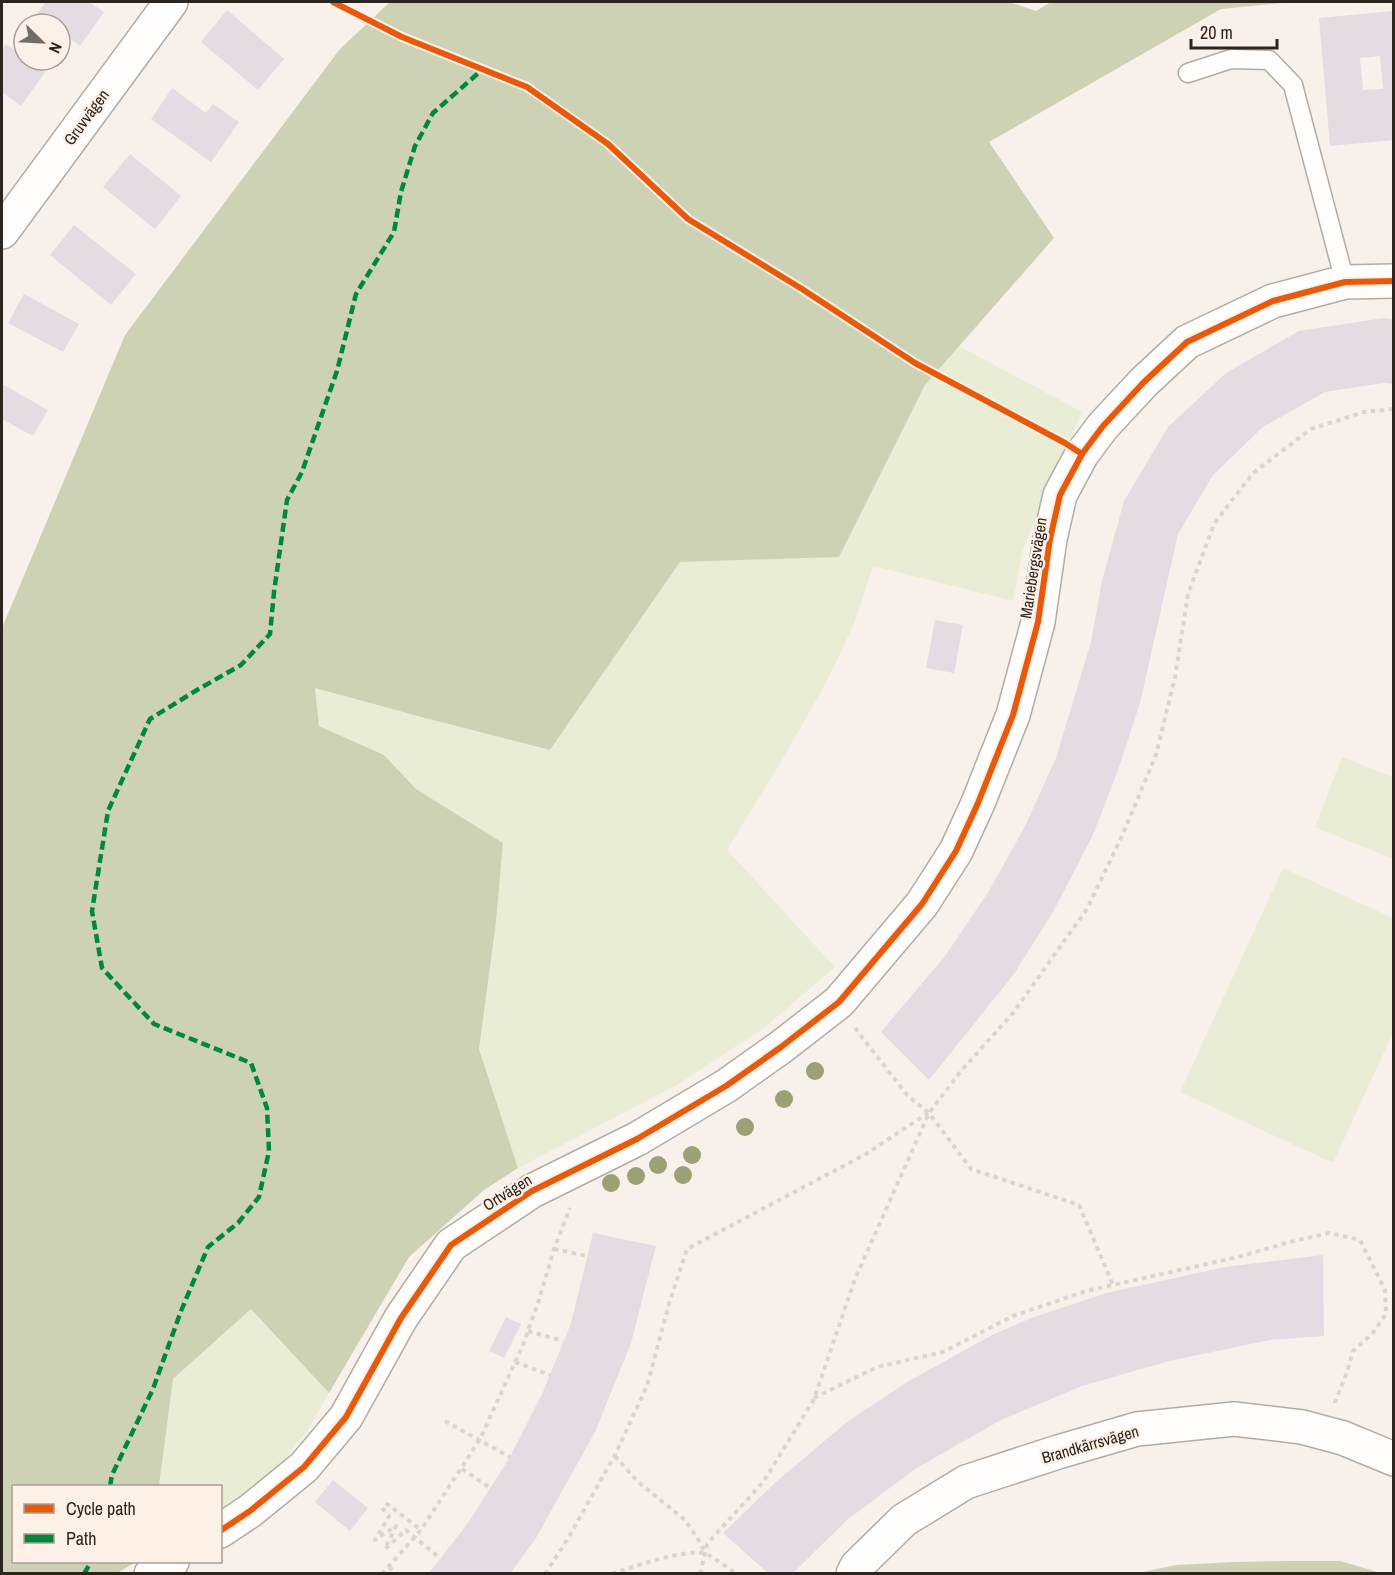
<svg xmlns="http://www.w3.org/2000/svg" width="1395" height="1575" viewBox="0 0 1395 1575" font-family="'Archivo Narrow',sans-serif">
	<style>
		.green { fill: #eaedd5 }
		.forest { fill: #ced2b4 }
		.building { fill: #e3dce2; fill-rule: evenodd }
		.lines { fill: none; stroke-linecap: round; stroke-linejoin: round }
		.lane-casing { stroke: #b3aca6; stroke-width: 21 }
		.street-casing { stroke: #b3aca6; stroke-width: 36 }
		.path { stroke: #d8d5d3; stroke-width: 4; stroke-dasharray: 4.5 4.5; stroke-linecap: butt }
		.lane { stroke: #fefdfc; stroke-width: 18 }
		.street { stroke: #fefdfc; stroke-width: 33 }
		.quiet { stroke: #00873e; stroke-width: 4.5; stroke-dasharray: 9 4.5; stroke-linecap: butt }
		.cycleway-casing { stroke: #fdf0e6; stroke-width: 10 }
		.cycleway { stroke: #e8590c; stroke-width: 6 }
		.tree { fill: #9ba174 }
		.labels { text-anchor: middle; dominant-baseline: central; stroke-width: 5; stroke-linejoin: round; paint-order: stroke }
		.street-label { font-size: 16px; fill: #2c241e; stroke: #fdf0e6 }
	</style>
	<rect width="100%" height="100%" fill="#f8f1eb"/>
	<!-- green -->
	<g class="green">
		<path d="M 959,346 L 1082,412 L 1023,549 L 1013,601 L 873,566 L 854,624 L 825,685 L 779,765 L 727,850 L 835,967 L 764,1028 L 677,1085 L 518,1168 L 479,1049 L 496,922 L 503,843 L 416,789 L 384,755 L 319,726 L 315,688 L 425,718 L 550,750 L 680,562 L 839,557 L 925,385 Z"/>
		<path d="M 1342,757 L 1393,777 L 1393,859 L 1315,827 Z"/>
		<path d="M 1283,868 L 1393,918 L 1393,1033 L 1333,1163 L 1180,1092 Z"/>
		<path d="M 251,1309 L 329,1393 L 307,1431 L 273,1475 L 221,1518 L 220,1486 L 159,1486 L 173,1379 Z"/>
	</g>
	<!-- forest -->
	<g class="forest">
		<path d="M 390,2 L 1009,2 L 1036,11 L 1051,2 L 1292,2 L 1221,9 L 989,142 L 1054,238 L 925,385 L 839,557 L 680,562 L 550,750 L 425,718 L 315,688 L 319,726 L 384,755 L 416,789 L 503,843 L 496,922 L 479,1049 L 518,1168 L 484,1190 L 409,1257 L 329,1393 L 251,1309 L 173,1379 L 159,1486 L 14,1486 L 14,1562 L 136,1562 L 117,1573 L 2,1573 L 2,628 L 125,335 L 340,49 Z"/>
		<path d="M 1287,1561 L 1340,1561 L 1381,1573 L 1138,1573 L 1176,1565 L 1234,1562 Z"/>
	</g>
	<!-- building -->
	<g class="building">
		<path d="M 46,2 L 89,2 L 104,12 L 80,46 L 60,31 L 60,24 L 50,24 L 37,14 Z"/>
		<path d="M 227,10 L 284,59 L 258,90 L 201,42 Z"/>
		<path d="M 1394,11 L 1394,140 L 1330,146 L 1319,18 ZM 1380,56 L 1383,89 L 1363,90 L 1360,58 Z"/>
		<path d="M 6,44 L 24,57 L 24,60 L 29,60 L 45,72 L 21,106 L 2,92 L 2,50 Z"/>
		<path d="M 172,88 L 206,113 L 213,104 L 239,122 L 211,162 L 151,119 Z"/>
		<path d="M 130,154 L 181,196 L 155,229 L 103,187 Z"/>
		<path d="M 74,225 L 136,274 L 111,305 L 50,255 Z"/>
		<path d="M 24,294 L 79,324 L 63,352 L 8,323 Z"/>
		<path d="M 1384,318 L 1394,319 L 1394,384 L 1383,383 L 1325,392 L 1263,427 L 1213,475 L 1178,534 L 1140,703 L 1117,773 L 1092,837 L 1053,912 L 1014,974 L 929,1080 L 881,1032 L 945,956 L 989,891 L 1025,826 L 1056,758 L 1091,642 L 1102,581 L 1124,501 L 1168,427 L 1226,373 L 1299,331 Z"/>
		<path d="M 2,384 L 48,410 L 33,436 L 2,419 Z"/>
		<path d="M 935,620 L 963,625 L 954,673 L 926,668 Z"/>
		<path d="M 593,1233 L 656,1246 L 631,1343 L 595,1432 L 536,1538 L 510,1574 L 428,1574 L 468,1523 L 510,1457 L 543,1392 L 571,1323 Z"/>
		<path d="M 1323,1255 L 1324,1336 L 1270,1340 L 1169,1361 L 1082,1386 L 1001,1420 L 915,1469 L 847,1520 L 792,1574 L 769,1574 L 723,1533 L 777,1481 L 847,1422 L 909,1381 L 992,1335 L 1031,1318 L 1106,1293 L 1225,1267 Z"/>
		<path d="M 506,1317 L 521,1324 L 504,1358 L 489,1351 Z"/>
		<path d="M 333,1480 L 368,1508 L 350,1531 L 315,1502 Z"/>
	</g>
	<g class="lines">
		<defs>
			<path id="lane" d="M 1188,73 L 1231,59 L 1269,60 L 1293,85 L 1345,282"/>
			<g id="street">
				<path d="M 2,232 L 171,2"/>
				<path d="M 220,1531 L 250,1511 L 304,1467 L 346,1417 L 401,1318 L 451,1245 L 532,1191 L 637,1139 L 726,1086 L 781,1047 L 839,1002 L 922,904 L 956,851 L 978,803 L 1013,715 L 1038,622 L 1050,539 L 1060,495 L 1082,454 L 1103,426 L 1144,382 L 1187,342 L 1273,301 L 1345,282 L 1394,281"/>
				<path d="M 151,1574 L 172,1562"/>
				<path d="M 853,1574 L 857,1566 L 904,1520 L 966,1482 L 1058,1452 L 1137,1429 L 1234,1419 L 1302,1427 L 1343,1438 L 1394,1459"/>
			</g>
		</defs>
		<!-- lane casing -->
		<use href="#lane" class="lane-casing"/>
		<!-- street casing -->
		<use href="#street" class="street-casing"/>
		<!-- path -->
		<g class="path">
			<path d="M 855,1028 L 907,1095 L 929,1113 L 971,1169 L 1079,1205 L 1113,1285"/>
			<path d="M 554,1249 L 587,1256"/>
			<path d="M 528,1331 L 563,1341"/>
			<path d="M 515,1362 L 550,1375"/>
			<path d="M 814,1398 L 877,1367 L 943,1352 L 1013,1316 L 1086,1291 L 1238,1257 L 1290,1242 L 1329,1233 L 1360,1240 L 1385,1290 L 1386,1314 L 1372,1334 L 1353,1351 L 1347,1372 L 1335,1402 L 1336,1406"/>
			<path d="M 445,1421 L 510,1457"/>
			<path d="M 615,1456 L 637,1481 L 685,1520 L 700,1542 L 705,1553"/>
			<path d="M 462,1469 L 490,1488"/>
			<path d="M 386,1503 L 421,1530"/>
			<path d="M 382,1508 L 389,1516 L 375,1540 L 396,1526 L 385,1549 L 406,1530 L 440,1558"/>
			<path d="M 389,1567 L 396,1574"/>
			<path d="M 382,1574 L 421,1530 L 480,1439 L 523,1345 L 538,1303 L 554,1249 L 570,1208"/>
			<path d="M 545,1574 L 567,1540 L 615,1455 L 647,1386 L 669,1304 L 687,1249 L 866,1154 L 928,1113"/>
			<path d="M 612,1574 C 631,1567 686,1549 704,1553 C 711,1555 729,1569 737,1574"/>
			<path d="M 700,1574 L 707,1544 L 764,1481 L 814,1399 L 855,1279 L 929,1113 L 961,1071 L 1013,1013 L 1087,909 L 1122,836 L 1156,755 L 1175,677 L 1188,594 L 1214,524 L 1253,473 L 1311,429 L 1364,412 L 1394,409"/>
		</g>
		<!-- lane -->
		<use href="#lane" class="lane"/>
		<!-- street -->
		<use href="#street" class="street"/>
		<!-- quiet -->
		<g class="quiet">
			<path d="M 110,1486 L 112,1475 L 153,1389 L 181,1311 L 208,1247 L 238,1223 L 259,1197 L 269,1151 L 267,1108 L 251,1063 L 154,1024 L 102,968 L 92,911 L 108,811 L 150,719 L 197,690 L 241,665 L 270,634 L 274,592 L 287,500 L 302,472 L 337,371 L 356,294 L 394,232 L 401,192 L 415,146 L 433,113 L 483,69"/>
			<path d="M 84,1574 L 91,1562"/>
		</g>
		<defs>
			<g id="cycleway">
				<path d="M 333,2 L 402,37 L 527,87 L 608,144 L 688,219 L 802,289 L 915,363 L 1065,443 L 1082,454"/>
				<path d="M 220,1531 L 250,1511 L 304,1467 L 346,1417 L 401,1318 L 451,1245 L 532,1191 L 637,1139 L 726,1086 L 781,1047 L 839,1002 L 922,904 L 956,851 L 978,803 L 1013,715 L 1038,622 L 1050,539 L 1060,495 L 1082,454 L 1103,426 L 1144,382 L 1187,342 L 1273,301 L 1345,282 L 1394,281"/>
			</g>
		</defs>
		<!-- cycleway casing -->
		<use href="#cycleway" class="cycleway-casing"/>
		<!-- cycleway -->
		<use href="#cycleway" class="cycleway"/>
	</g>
	<!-- trees -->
	<g class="tree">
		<circle cx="815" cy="1071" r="9"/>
		<circle cx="784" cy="1099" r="9"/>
		<circle cx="745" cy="1127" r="9"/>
		<circle cx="692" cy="1155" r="9"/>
		<circle cx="658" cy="1165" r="9"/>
		<circle cx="683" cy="1175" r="9"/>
		<circle cx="636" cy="1176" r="9"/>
		<circle cx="611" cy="1183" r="9"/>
	</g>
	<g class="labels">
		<!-- street labels -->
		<g class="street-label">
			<text transform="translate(86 117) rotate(-54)">Gruvvägen</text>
			<text transform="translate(1033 568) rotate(-81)">Mariebergsvägen</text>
			<text transform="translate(507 1192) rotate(-32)">Ortvägen</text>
			<text transform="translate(1090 1444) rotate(-16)">Brandkärrsvägen</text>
		</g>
	</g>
	<!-- border -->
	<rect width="1395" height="1575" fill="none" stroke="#2c241e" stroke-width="6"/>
	<!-- legend -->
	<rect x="12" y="1485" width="210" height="78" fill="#fdf0e6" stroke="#a99e96" stroke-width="1.5"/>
	<rect x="24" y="1504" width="30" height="9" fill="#e8590c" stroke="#a99e96" stroke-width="1.5"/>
	<text x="66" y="1515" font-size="18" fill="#2c241e">Cycle path</text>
	<rect x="24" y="1534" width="30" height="9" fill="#00873e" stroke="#a99e96" stroke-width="1.5"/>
	<text x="66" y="1545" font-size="18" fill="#2c241e">Path</text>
	<!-- north arrow -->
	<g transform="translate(42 42) rotate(114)"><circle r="28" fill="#fdf0e6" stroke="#a99e96" stroke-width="1.5"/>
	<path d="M0-4.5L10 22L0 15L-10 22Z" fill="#736c66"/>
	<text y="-9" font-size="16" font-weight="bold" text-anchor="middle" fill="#2c241e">N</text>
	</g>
	<!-- scale -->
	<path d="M1191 39v9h86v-9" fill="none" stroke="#2c241e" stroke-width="3"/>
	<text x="1200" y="39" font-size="18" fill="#2c241e" stroke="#fdf0e6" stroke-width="4.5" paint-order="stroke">20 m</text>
</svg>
